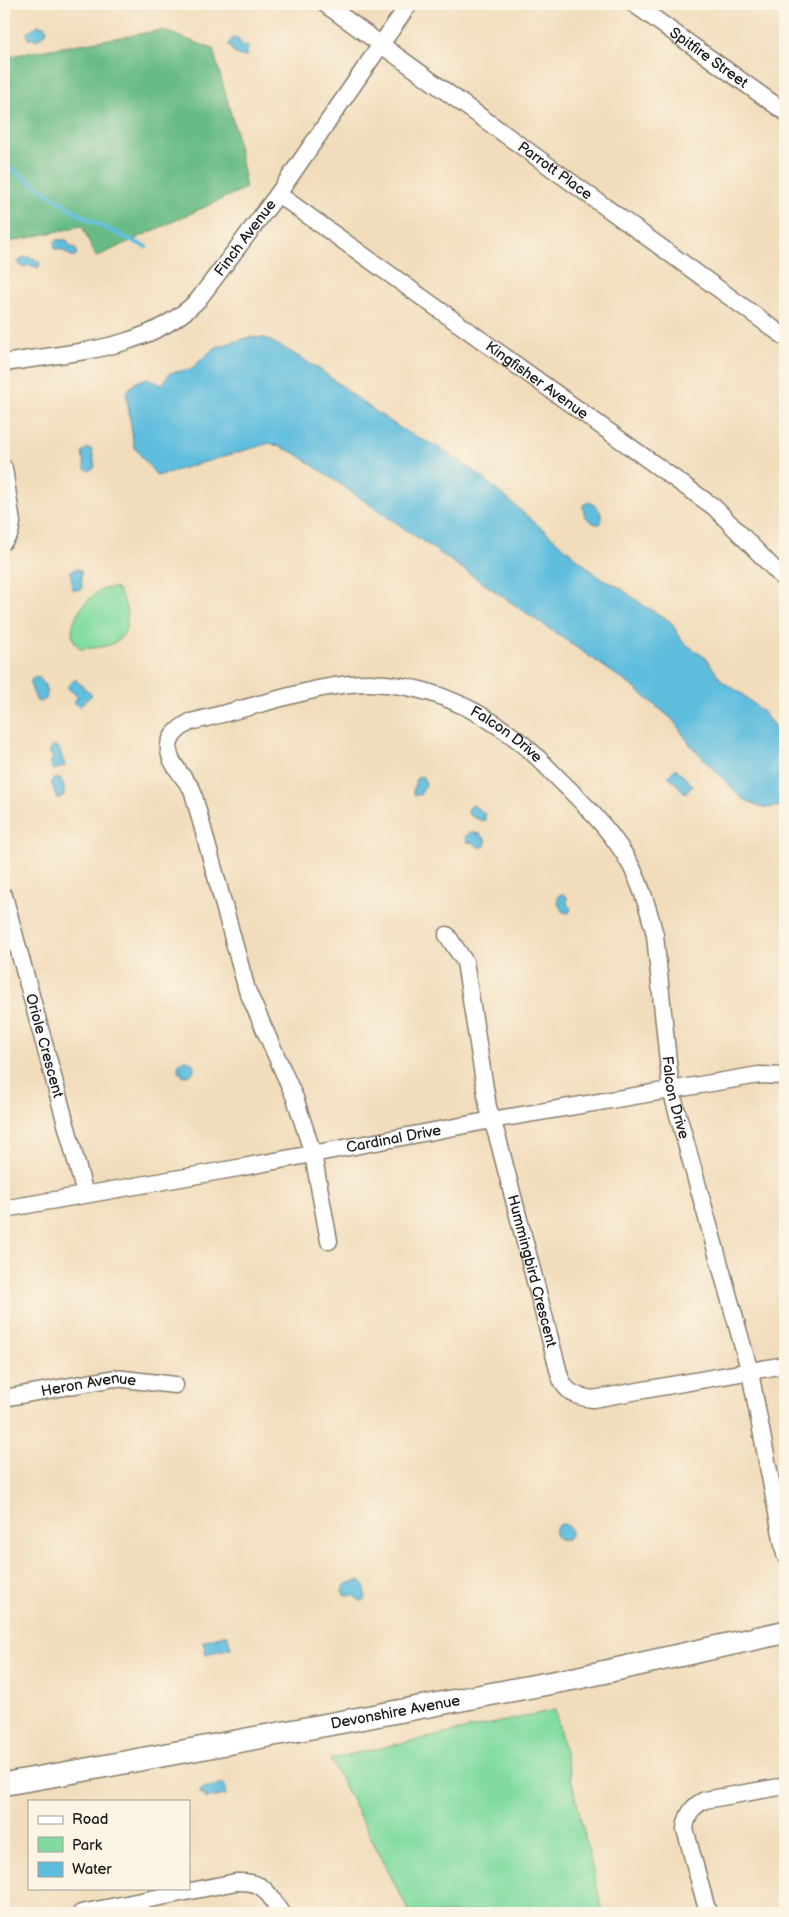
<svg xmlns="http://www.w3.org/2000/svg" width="789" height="1917" viewBox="0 0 789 1917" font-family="'Balsamiq Sans',sans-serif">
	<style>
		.green { fill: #81dba0; stroke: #4e7c5e }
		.forest { fill: #68bb86; stroke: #426c51 }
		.water { fill: #5fbdde; stroke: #3e6c7d }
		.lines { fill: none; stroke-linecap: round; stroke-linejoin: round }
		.stream { stroke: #5fbdde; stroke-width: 4.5 }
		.minor-casing { stroke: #867c6c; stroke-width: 19 }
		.secondary-casing { stroke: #867c6c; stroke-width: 25 }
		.minor { stroke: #fff; stroke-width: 16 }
		.secondary { stroke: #fff; stroke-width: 22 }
		.labels { text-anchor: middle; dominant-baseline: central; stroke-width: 4; stroke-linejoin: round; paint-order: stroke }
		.street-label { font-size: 15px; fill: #1c1c1c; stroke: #fcf5e5 }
	</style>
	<rect width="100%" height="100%" fill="#fcf5e5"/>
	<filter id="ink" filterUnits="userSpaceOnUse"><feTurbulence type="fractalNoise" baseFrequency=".02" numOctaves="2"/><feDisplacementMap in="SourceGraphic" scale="10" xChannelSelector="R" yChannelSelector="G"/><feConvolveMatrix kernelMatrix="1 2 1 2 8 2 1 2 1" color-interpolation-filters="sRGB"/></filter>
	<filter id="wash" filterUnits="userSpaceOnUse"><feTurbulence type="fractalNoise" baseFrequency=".0096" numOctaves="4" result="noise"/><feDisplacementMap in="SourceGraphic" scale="20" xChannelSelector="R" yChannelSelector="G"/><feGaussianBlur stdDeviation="1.12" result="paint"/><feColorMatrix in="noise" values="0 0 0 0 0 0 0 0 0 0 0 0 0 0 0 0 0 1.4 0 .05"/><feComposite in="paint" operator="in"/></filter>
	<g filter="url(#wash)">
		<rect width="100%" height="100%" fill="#f1ddbc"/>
		<!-- green -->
		<g class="green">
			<path d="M 113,588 L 117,589 C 130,606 134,637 109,645 C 100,648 90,648 81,649 C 59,632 83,600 101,590 C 104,589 109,588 113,588 Z"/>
			<path d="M 555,1710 L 603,1913 L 410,1913 L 330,1759 Z"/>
		</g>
		<!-- forest -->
		<path class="forest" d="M 162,30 L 213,49 L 235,128 L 246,188 L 96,257 L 82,226 L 4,243 L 4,57 Z"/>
		<!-- water -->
		<g class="water">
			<path d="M 38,25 L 44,26 L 47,29 L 46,33 L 38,39 L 28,39 L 27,32 Z"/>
			<path d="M 233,38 L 238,39 L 242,45 L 248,47 L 247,56 L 240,56 L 234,53 L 229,46 L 229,43 Z"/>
			<path d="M 57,240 L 67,240 L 70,246 L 75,248 L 77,254 L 73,257 L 62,250 L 55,249 L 54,242 Z"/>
			<path d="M 30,257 L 40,262 L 39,268 L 29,265 L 24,267 L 21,266 L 18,262 L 22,258 Z"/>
			<path d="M 250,337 L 265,338 L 286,349 L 322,371 L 369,407 L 403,430 L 439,448 L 478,474 L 599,577 L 619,587 L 643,605 L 670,621 L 683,642 L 706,658 L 722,681 L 742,694 L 762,711 L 780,733 L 785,746 L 785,806 L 763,808 L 742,798 L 691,746 L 673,720 L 632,686 L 295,453 L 270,443 L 157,476 L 134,447 L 126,392 L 135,383 L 147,378 L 162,385 L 170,373 L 191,369 L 214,348 Z"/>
			<path d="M 88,448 L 92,450 L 95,467 L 89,471 L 85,469 L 82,452 Z"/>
			<path d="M 589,502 C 596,504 606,516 600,524 C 590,525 582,515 583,505 Z"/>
			<path d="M 77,569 L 81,570 L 82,589 L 75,590 L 72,589 L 71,571 Z"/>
			<path d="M 38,677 C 44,681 49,692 46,699 L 39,702 L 36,700 L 30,684 L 32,679 Z"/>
			<path d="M 75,679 L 92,695 L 79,707 L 74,702 L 78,697 L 67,687 Z"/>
			<path d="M 57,746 L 59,748 L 65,766 L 53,770 L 50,762 L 53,758 L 50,754 L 50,749 L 53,747 Z"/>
			<path d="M 676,768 L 693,786 L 685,793 L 668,776 Z"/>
			<path d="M 421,776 L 423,777 L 426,784 L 420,795 L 415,795 L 413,792 L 416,779 Z"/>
			<path d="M 60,778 L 64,785 L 64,795 L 60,798 L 57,798 L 51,782 L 53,779 Z"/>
			<path d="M 473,805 L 485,814 L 485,820 L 482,821 L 469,815 L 468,812 L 469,808 Z"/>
			<path d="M 470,832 L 480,834 L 486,840 L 485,846 L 479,848 L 474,843 L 467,842 L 465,837 Z"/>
			<path d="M 563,894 L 567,897 L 567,904 L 571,908 L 569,913 L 563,912 C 559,906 556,901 559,895 Z"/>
			<circle cx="186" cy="1068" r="8"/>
			<circle cx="563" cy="1532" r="8"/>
			<path d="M 360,1580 C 365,1585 367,1593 365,1600 L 360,1601 L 354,1595 L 348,1596 L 344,1594 L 342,1590 L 346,1584 Z"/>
			<path d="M 227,1634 L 231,1648 L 206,1654 L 203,1641 Z"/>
			<path d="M 224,1784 L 226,1795 L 205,1799 L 204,1795 L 201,1795 L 200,1790 L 202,1790 L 202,1788 Z"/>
		</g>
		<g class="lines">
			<!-- stream -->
			<path class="stream" d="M 4,164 L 77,213 L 99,225 L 146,247"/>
		</g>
	</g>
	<g filter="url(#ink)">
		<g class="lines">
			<defs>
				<g id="minor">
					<path id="s1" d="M 325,4 L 785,337"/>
					<path id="s2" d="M 634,4 L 785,112"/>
					<path id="s3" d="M 278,194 L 714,507 L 785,580"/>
					<path id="s4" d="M 4,363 C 70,352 148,351 198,300 L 278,194 L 409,4"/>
					<path d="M 4,468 L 12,523 L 10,533 L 4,541"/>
					<path id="s5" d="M 4,896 L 85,1194"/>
					<path id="s6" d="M 447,935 L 465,962 L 488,1107 L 498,1139 L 560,1377 C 566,1393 577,1397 593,1399 L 785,1365"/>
					<path id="s7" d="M 4,1209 L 238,1168 L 492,1120 L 759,1075 L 785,1076"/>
					<path id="s8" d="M 329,1241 L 313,1154 L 295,1098 L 247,990 L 192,789 C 173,764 152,743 190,722 C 216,716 241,709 267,702 C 301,693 334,683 370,683 C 426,684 476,707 519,741 C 537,755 552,773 568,788 C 591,811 615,836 630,864 C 642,886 649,911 655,935 L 671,1090 L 750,1372 L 785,1555"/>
					<path id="s9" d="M 4,1398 L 115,1378 L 175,1385"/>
					<path d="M 81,1913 L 236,1882 C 264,1881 267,1891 281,1913"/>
					<path d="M 708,1913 L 685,1829 C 687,1815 692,1806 705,1800 L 785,1786"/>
				</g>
				<g id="secondary">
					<path id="s10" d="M 4,1784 L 84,1770 L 577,1678 L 785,1632"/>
				</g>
			</defs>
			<!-- minor casing -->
			<use href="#minor" class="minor-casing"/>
			<!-- secondary casing -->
			<use href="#secondary" class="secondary-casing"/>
			<!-- minor -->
			<use href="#minor" class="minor"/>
			<!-- secondary -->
			<use href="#secondary" class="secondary"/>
		</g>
	</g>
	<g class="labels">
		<!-- street labels -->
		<g class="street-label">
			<text stroke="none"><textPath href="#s2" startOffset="92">Spitfire Street</textPath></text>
			<text stroke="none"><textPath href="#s1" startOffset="284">Parrott Place</textPath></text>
			<text stroke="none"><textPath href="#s4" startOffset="286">Finch Avenue</textPath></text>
			<text stroke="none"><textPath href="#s3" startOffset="319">Kingfisher Avenue</textPath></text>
			<text stroke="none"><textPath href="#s8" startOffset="890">Falcon Drive</textPath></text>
			<text stroke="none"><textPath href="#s5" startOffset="155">Oriole Crescent</textPath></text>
			<text stroke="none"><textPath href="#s8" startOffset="1310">Falcon Drive</textPath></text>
			<text stroke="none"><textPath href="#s7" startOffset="396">Cardinal Drive</textPath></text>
			<text stroke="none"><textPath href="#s6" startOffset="349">Hummingbird Crescent</textPath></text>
			<text stroke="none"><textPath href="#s9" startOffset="86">Heron Avenue</textPath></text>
			<text stroke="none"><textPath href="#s10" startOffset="398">Devonshire Avenue</textPath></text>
		</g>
	</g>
	<!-- margin -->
	<rect width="789" height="1917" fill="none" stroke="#fcf5e5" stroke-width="20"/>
	<!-- legend -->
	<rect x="28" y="1800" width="162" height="90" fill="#fcf5e5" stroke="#a29e95"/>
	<rect x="38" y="1816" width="25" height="8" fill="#ffffff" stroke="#a29e95"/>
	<text x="72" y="1824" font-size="15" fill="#1c1c1c">Road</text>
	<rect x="38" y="1837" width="25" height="15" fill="#81dba0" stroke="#a29e95"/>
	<text x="72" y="1850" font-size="15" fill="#1c1c1c">Park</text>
	<rect x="38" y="1862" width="25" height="15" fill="#5fbdde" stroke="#a29e95"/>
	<text x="72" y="1874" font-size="15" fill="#1c1c1c">Water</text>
</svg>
